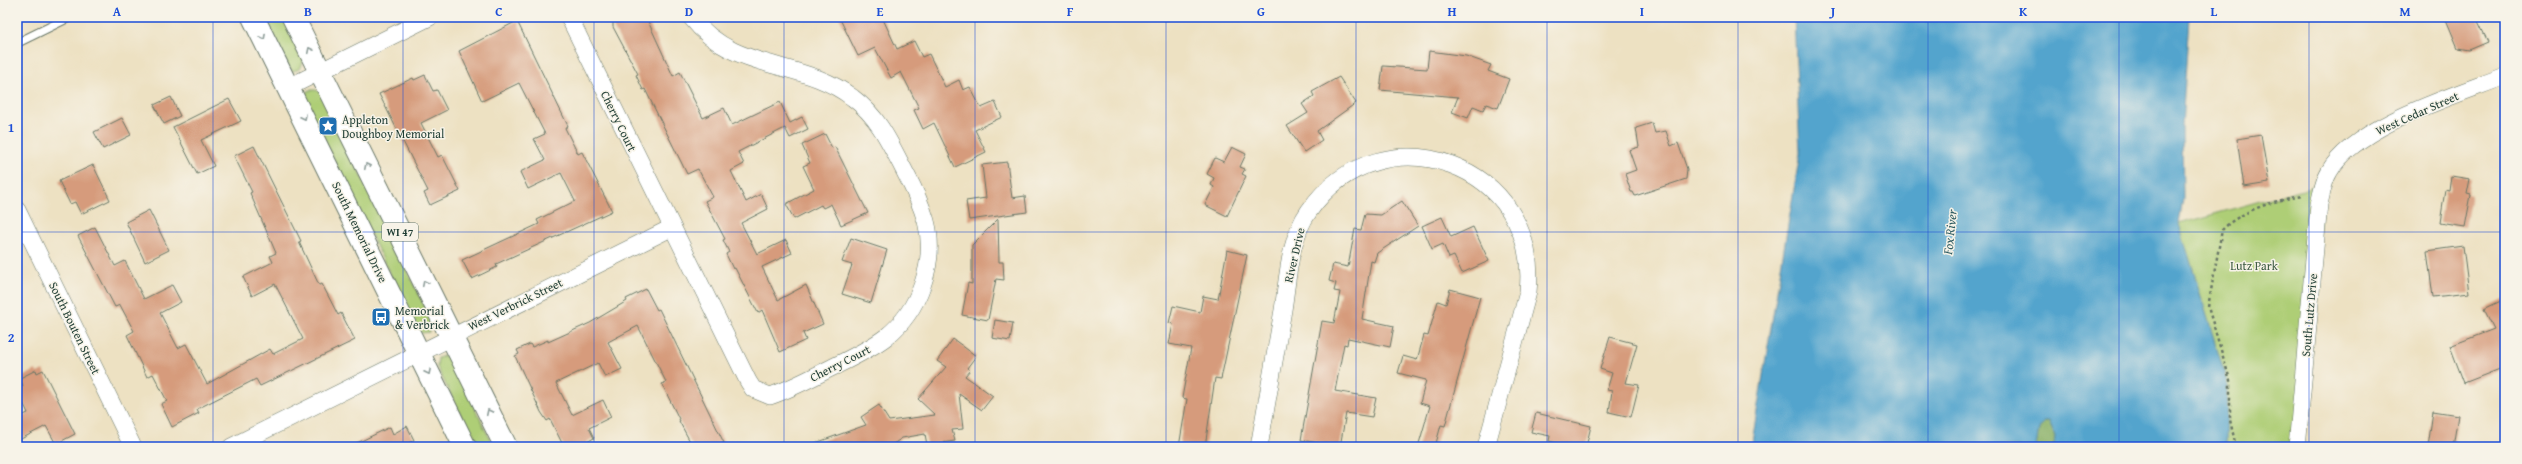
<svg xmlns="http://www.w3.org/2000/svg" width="2522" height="464" viewBox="0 0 2522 464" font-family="'Gentium Book Plus',serif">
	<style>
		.green { fill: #aece76; stroke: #668655 }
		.forest { fill: #8ab167; stroke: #54774e }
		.water { fill: #53a4cd; stroke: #397080 }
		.building { fill: #d69b7b }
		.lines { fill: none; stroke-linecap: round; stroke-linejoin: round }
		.lane-casing { stroke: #677666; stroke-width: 10 }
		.street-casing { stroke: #677666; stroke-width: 18 }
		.primary-casing { stroke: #677666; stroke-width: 24 }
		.path { stroke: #677666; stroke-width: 2.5; stroke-dasharray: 3 3; stroke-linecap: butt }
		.lane { stroke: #fff; stroke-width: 8 }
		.street { stroke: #fff; stroke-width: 17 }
		.primary { stroke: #fff; stroke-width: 22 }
		.oneway { stroke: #8f9e9a }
		.grid { fill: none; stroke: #1d4ed8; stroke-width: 1; stroke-opacity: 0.55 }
		.labels { text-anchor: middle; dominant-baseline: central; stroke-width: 3; stroke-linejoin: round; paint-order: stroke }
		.shield { fill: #f7f3e8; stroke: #60746a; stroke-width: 1 }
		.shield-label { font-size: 11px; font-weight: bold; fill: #1f3d34 }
		.street-label { font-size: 12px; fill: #1f3d34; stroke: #f7f3e8 }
		.poi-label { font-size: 12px; fill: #1f3d34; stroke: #f7f3e8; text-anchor: start }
		.park-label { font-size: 12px; fill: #3c5a41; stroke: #f7f3e8 }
		.water-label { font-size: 13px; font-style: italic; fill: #2f5c62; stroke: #f7f3e8 }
		.neatline { fill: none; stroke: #1d4ed8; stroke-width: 1.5 }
		.grid-label { font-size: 13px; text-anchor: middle; font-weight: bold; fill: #1d4ed8 }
	</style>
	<rect width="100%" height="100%" fill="#f7f3e8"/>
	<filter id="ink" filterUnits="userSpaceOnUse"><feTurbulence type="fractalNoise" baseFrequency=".025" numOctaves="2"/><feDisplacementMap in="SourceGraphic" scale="8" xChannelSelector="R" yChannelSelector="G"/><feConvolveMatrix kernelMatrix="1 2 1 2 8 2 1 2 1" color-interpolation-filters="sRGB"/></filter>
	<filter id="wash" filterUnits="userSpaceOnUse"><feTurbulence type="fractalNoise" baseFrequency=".012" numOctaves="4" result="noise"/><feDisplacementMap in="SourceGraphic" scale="16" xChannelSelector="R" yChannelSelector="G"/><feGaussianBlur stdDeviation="0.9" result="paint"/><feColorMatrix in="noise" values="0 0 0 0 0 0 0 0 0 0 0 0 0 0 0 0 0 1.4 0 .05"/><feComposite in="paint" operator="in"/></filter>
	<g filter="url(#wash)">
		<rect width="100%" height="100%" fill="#ede1c2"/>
		<!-- green -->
		<g class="green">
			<path d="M 264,17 L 283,17 L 304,60 L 300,69 L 293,71 L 289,68 Z"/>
			<path d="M 309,90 L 316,90 L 321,93 L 433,324 L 429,332 L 422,333 L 417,329 L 305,101 L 305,96 Z"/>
			<path d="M 2324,183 L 2297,447 L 2226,447 L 2227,382 L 2179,224 Z"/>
			<path d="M 446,355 L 450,358 L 494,447 L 477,447 L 437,367 L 438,358 Z"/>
		</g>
		<!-- forest -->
		<path class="forest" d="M 2044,422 L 2049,422 L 2055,436 L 2054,447 L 2036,447 L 2039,429 Z"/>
		<!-- water -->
		<path class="water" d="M 1794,17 L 2189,17 L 2182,126 L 2183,199 L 2179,224 L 2227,382 L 2226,447 L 2054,447 L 2055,436 L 2049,422 L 2044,422 L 2039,429 L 2036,447 L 1751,447 L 1800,153 Z"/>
		<g id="blocks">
			<!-- building -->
			<g class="building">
				<path d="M 613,17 L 646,17 L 673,76 L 680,72 L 703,118 L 724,108 L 732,125 L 780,102 L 790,123 L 802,117 L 808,129 L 790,138 L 785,128 L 738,152 L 744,164 L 731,171 L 746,202 L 761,194 L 768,209 L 741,223 L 757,254 L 786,240 L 792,253 L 762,267 L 778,300 L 806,285 L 823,324 L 803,333 L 806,340 L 780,352 L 762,310 L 758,313 L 735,268 L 733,269 L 726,254 L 729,252 L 723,240 L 725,239 L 705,201 L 713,197 L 698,169 L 687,174 L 645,89 L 643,90 L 636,75 L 638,74 L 613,27 Z"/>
				<path d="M 839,17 L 882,17 L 897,49 L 914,41 L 922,57 L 929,54 L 945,87 L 959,80 L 963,90 L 970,87 L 981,108 L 995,102 L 1002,117 L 975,130 L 986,152 L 955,167 L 934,123 L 923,129 L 914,110 L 919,108 L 901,72 L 891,78 L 875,48 L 858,56 Z"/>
				<path d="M 2445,17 L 2476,17 L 2488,42 L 2469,50 L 2458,48 Z"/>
				<path d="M 517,21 L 568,126 L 565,128 L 578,154 L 582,152 L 612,211 L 496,264 L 497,267 L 472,279 L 462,260 L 539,224 L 537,220 L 575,201 L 561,173 L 528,189 L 520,172 L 545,160 L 534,139 L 545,134 L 519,83 L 482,101 L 459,51 Z"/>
				<path d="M 1429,51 L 1466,56 L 1491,65 L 1488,71 L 1509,79 L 1498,108 L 1486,104 L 1483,110 L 1473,106 L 1468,118 L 1452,112 L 1458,97 L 1380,90 L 1383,66 L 1427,69 Z"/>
				<path d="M 425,75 L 433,91 L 437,90 L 447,110 L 421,123 L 438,157 L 442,155 L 460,191 L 430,205 L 424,193 L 428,191 L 379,94 L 413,78 L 414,80 Z"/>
				<path d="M 1339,77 L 1356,103 L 1317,131 L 1322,140 L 1304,152 L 1287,126 L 1308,113 L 1302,104 L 1314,96 L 1312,92 Z"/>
				<path d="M 171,97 L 180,116 L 164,124 L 154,105 Z"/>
				<path d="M 229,99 L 241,121 L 201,140 L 214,166 L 197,174 L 173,127 Z"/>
				<path d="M 122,118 L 131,135 L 103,149 L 94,132 Z"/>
				<path d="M 1652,123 L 1655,133 L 1666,131 L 1671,146 L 1678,143 L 1687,169 L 1686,179 L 1635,196 L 1633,192 L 1631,192 L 1625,174 L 1636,170 L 1629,150 L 1639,147 L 1636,128 Z"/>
				<path d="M 825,134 L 832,148 L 835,147 L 868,213 L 841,225 L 831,204 L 823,208 L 821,205 L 794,219 L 786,204 L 814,189 L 803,166 L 810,163 L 802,145 Z"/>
				<path d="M 2261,135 L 2269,183 L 2244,187 L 2237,139 Z"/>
				<path d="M 254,146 L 301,241 L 299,242 L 319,285 L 322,284 L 338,315 L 341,313 L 355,340 L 260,386 L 256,379 L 197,409 L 199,413 L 172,427 L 161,404 L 167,401 L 153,374 L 147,377 L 127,335 L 134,331 L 120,305 L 115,307 L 78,236 L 95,227 L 115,266 L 125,261 L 144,299 L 172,285 L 181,302 L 160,313 L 178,348 L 186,344 L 207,384 L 270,349 L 273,354 L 303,339 L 275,284 L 252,296 L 243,277 L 273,262 L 270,256 L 276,253 L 250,193 L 252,192 L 234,156 Z"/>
				<path d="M 1232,147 L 1246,154 L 1240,167 L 1245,169 L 1242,174 L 1246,176 L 1227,216 L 1205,205 L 1214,187 L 1211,185 L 1214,178 L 1207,174 L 1215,158 L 1224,162 Z"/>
				<path d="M 1007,162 L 1012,198 L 1025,196 L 1027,212 L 969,220 L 966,201 L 986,198 L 982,165 Z"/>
				<path d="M 93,165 L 110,200 L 81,214 L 75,202 L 70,204 L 59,181 Z"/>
				<path d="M 2451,176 L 2470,179 L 2467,194 L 2471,195 L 2465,227 L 2440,223 L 2445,190 L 2449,191 Z"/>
				<path d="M 1402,201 L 1418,226 L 1377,253 L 1374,262 L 1371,261 L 1362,319 L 1394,326 L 1390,347 L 1348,338 L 1347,345 L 1344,344 L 1335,391 L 1376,398 L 1372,417 L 1346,413 L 1340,447 L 1301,440 L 1322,321 L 1334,323 L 1340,292 L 1334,291 L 1336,283 L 1329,281 L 1333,264 L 1348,267 L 1355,229 L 1361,230 L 1365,214 L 1381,215 Z"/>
				<path d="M 149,210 L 169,250 L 145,262 L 126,222 Z"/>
				<path d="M 1442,217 L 1451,237 L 1473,227 L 1489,261 L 1462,273 L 1454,256 L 1449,258 L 1443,244 L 1432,249 L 1422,226 Z"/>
				<path d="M 998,219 L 999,262 L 1003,262 L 1004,280 L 996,279 L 988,320 L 962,315 L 968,283 L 972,284 L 972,245 Z"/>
				<path d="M 851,238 L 887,250 L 871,303 L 842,294 L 852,265 L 842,262 Z"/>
				<path d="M 2463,246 L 2469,293 L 2433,297 L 2427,251 Z"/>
				<path d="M 1227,250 L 1247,255 L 1221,379 L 1215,378 L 1205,447 L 1179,447 L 1187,399 L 1182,398 L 1191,348 L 1169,344 L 1173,324 L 1169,323 L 1173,306 L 1200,312 L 1203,296 L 1218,299 Z"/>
				<path d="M 646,289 L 657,310 L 659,309 L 724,443 L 716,447 L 693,447 L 679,421 L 680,421 L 662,384 L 666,382 L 638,326 L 608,342 L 622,369 L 605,377 L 598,363 L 556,383 L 572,415 L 603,400 L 611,417 L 589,428 L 594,438 L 587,442 L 590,447 L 564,447 L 550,419 L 547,421 L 541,412 L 515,356 L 519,354 L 517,350 L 530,344 L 532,347 L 548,340 L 548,342 L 590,323 L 627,301 L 626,299 Z"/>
				<path d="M 1450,289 L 1480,297 L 1445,426 L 1441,425 L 1435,447 L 1418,447 L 1430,406 L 1420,403 L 1426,380 L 1398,373 L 1403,356 L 1417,360 L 1424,335 L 1428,336 L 1438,301 L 1446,304 Z"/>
				<path d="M 2505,299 L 2505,367 L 2464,383 L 2450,346 L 2494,329 L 2484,309 Z"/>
				<path d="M 995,320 L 1013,323 L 1010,341 L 992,338 Z"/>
				<path d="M 1610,337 L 1637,344 L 1626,383 L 1639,385 L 1631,417 L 1609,412 L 1612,391 L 1607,390 L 1612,373 L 1600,369 Z"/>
				<path d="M 953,339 L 976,356 L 967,368 L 970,370 L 965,376 L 993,396 L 982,410 L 959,394 L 963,429 L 952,430 L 955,441 L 927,445 L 925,434 L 902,438 L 889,447 L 810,447 L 810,445 L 866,425 L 861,417 L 879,405 L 889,421 L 935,415 L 918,399 L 946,367 L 937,361 Z"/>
				<path d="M 36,370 L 37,373 L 43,370 L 75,434 L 56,444 L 46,426 L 17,441 L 17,418 L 28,413 L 17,390 L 23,386 L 20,378 Z"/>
				<path d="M 2433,411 L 2458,415 L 2453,447 L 2428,447 Z"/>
				<path d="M 1536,413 L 1591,426 L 1586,447 L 1555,447 L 1556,443 L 1549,441 L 1550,436 L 1531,432 Z"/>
				<path d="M 407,426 L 414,440 L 402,447 L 349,447 L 390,427 L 393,434 Z"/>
			</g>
		</g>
	</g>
	<g filter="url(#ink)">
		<use href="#blocks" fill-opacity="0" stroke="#677666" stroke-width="1"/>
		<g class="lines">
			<defs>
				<path id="lane" d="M 17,43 L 70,17"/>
				<g id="street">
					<path d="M 569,17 L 748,381 L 753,389 L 770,396 C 791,389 811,378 831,368 C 849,359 869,350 886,337 C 919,311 937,262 926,221 C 921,204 914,189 906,174 C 891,145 879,117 853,98 C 802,58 735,74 691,17"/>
					<path d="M 289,87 L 430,17"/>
					<path d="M 17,210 L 133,447"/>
					<path d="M 231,447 L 671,228"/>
					<path d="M 1259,447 C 1267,401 1275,356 1283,310 C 1288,278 1289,239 1309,211 C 1381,107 1542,164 1528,292 L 1486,447"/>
					<path d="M 2297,447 L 2319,204 C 2322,193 2323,182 2329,172 C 2355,125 2457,95 2505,76"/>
				</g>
				<g id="primary">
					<path d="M 253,17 L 465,447"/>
					<path d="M 293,17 L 506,447"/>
				</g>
			</defs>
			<!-- lane casing -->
			<use href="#lane" class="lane-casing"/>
			<!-- street casing -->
			<use href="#street" class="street-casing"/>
			<!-- primary casing -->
			<use href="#primary" class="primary-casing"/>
			<!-- path -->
			<path class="path" d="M 2236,447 L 2230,420 L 2230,380 L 2208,307 L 2222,230 C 2240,211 2277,199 2303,196"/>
			<!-- lane -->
			<use href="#lane" class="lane"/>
			<!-- street -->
			<use href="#street" class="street"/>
			<!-- primary -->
			<use href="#primary" class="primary"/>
		</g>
		<!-- one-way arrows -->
		<defs><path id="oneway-chevron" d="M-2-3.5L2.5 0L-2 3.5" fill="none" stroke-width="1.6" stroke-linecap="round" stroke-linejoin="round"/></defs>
		<g class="oneway">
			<use href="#oneway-chevron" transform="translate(263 37) rotate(63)"/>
			<use href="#oneway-chevron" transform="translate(310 50) rotate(-116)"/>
			<use href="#oneway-chevron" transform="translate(304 117) rotate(64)"/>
			<use href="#oneway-chevron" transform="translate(367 166) rotate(-116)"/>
			<use href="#oneway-chevron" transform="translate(425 283) rotate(-116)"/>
			<use href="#oneway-chevron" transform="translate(428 372) rotate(64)"/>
			<use href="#oneway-chevron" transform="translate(489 412) rotate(-116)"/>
		</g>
	</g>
	<!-- grid -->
	<path class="grid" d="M 213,17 L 213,447M 403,17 L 403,447M 594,17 L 594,447M 784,17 L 784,447M 975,17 L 975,447M 1166,17 L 1166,447M 1356,17 L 1356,447M 1547,17 L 1547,447M 1738,17 L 1738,447M 1928,17 L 1928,447M 2119,17 L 2119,447M 2309,17 L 2309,447M 17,232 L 2505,232"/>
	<!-- icons -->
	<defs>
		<symbol id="sight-square" viewBox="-11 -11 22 22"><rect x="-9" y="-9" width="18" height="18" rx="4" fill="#1f6fb2" stroke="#f7f3e8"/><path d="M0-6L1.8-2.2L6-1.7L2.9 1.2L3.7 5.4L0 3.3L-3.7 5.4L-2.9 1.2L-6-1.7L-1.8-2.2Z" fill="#fff"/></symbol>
		<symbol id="bus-square" viewBox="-11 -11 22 22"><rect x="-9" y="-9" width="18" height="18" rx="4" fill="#1f6fb2" stroke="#f7f3e8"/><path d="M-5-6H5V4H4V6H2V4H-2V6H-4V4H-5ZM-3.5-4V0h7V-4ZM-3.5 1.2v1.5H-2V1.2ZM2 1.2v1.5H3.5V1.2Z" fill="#fff"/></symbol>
	</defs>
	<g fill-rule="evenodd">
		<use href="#sight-square" x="317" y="115" width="22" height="22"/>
		<use href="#bus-square" x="370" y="306" width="22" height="22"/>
	</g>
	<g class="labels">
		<!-- shield labels -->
		<rect class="shield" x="382" y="223" width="36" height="18" rx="3"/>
		<g class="shield-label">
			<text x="400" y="232">WI 47</text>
		</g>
		<!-- street labels -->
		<g class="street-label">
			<text transform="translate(2417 113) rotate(-24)">West Cedar Street</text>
			<text transform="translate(619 121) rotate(64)">Cherry Court</text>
			<text transform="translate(360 232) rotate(64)">South Memorial Drive</text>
			<text transform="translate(1294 255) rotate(-77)">River Drive</text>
			<text transform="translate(515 304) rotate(-26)">West Verbrick Street</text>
			<text transform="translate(2309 315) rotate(-85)">South Lutz Drive</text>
			<text transform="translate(75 328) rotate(64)">South Bouten Street</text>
			<text transform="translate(840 363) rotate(-27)">Cherry Court</text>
		</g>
		<!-- poi labels -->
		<g class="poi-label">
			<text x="342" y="119">Appleton<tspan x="342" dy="14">Doughboy Memorial</tspan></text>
			<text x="395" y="310">Memorial<tspan x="395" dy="14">&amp; Verbrick</tspan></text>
		</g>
		<!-- park labels -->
		<g class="park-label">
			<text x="2254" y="265">Lutz Park</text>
		</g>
		<!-- water labels -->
		<g class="water-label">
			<text transform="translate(1950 232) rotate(-84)">Fox River</text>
		</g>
	</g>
	<!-- margin -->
	<rect width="2522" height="464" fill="none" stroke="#f7f3e8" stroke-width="44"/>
	<rect x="22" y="22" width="2478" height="420" class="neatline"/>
	<g class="grid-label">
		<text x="117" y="16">A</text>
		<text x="308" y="16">B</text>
		<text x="499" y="16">C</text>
		<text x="689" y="16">D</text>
		<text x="880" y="16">E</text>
		<text x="1070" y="16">F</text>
		<text x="1261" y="16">G</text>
		<text x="1452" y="16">H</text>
		<text x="1642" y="16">I</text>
		<text x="1833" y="16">J</text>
		<text x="2023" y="16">K</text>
		<text x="2214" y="16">L</text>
		<text x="2405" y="16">M</text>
		<text x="11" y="132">1</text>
		<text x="11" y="342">2</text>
	</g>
</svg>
